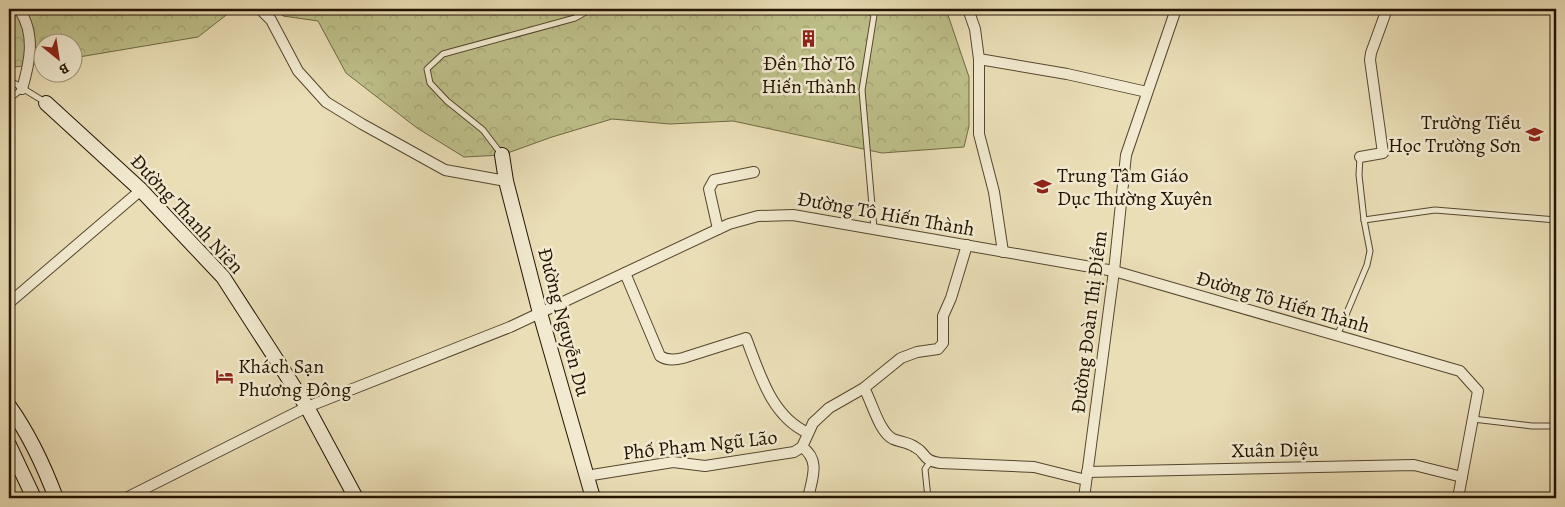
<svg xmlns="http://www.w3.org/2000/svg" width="1565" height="507" viewBox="0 0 1565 507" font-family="Alegreya,serif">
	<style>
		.forest { fill: url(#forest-crowns); stroke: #706944 }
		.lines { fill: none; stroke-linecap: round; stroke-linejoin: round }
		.lane-casing { stroke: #55462e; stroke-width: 7 }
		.street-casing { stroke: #55462e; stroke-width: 12 }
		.secondary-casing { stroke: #231300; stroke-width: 16 }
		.lane { stroke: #f1ead0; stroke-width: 5 }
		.street { stroke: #f1ead0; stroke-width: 10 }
		.secondary { stroke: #f1ead0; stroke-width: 14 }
		.labels { text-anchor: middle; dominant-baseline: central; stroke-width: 5; stroke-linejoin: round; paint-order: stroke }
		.poi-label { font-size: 20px; fill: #231300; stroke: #f1ead0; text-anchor: start }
		.street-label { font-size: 20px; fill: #231300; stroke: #f1ead0 }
	</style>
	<defs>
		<pattern id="forest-crowns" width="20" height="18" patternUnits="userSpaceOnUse" patternTransform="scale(1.25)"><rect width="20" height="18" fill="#bdbf89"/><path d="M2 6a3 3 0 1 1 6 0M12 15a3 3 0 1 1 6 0" fill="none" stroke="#a2a374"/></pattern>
	</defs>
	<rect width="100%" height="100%" fill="#eadeb6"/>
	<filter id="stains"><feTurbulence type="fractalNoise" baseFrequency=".004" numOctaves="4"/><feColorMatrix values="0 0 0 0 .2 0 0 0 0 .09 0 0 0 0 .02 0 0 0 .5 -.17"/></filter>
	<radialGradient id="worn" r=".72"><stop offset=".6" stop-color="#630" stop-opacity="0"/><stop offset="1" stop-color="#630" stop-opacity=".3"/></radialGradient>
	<!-- forest -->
	<g class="forest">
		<path d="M 9,9 L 234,9 L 198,37 L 73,58 L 72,42 L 42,42 L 42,63 L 9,68 Z"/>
		<path d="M 276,9 L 946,9 L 969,77 L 969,126 L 964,147 L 882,153 L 733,121 L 670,124 L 612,119 L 552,137 L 502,155 L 464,157 L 417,128 L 346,73 L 318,21 L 283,16 Z"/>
	</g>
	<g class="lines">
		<defs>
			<g id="lane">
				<path d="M 868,9 L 874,15 L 862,90 L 874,229"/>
				<path d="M 9,80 L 45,102"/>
				<path d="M 9,99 L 22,89"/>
				<path d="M 502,155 L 483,130 L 447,101 L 430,83 L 427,69 L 443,54 L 575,18 L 591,9"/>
				<path d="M 1364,220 L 1435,210 L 1556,220"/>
				<path d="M 1337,336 L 1367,265 L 1370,251 L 1364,220 L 1359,175 L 1360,157"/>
				<path d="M 1473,419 L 1532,426 L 1556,426"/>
				<path d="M 928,498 L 925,469 L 931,461"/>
			</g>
			<g id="street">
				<path d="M 19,9 C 36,34 30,62 22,89"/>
				<path d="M 260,9 L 271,20 L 298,71 L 326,102 L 362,124 L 445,170 L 506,181"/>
				<path d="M 968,9 L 975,29 L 979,59 L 979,134 L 994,192 L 1003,252"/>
				<path d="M 979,59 L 1067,74 L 1147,92"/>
				<path d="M 1360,157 L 1383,153 L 1370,60 L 1371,53 L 1387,9"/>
				<path d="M 718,229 L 709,189 L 714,180 L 754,172"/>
				<path d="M 625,273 L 660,356 C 667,361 675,360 683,358 L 746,338 C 760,374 771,416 808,433"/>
				<path d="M 9,303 L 141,190"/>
				<path d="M 864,388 C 872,402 879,432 893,439 C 900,442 908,442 915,447 C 927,453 921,460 940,463 L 1034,467 L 1086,480"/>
				<path d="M 802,447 C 821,460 812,479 808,498"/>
				<path d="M 1087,472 L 1414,465 L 1462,477"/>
				<path d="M 586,476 L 673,462 L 705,466 L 794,452 L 802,447 L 813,423 L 829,408 L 864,388 L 901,358 L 917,352 L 938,349 L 943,343 L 943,316 L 951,298 L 967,245"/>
				<path d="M 126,498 L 307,407 L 510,327 L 729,224 L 758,216 L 793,215 L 1114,271 L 1460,371 L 1478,391 L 1458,498"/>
				<path d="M 1084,498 L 1114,271 L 1126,155 L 1176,9"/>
			</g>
			<g id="secondary">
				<path d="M 46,103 L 141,190 L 223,277 L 307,407 L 356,498"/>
				<path d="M 502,155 L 506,181 L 540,313 L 593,498"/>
				<path d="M 9,406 C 29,434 44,466 56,498"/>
				<path d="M 9,445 L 34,498"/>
			</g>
		</defs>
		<!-- lane casing -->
		<use href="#lane" class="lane-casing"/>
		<!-- street casing -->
		<use href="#street" class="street-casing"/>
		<!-- secondary casing -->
		<use href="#secondary" class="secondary-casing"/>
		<!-- lane -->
		<use href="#lane" class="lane"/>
		<!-- street -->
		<use href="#street" class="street"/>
		<!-- secondary -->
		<use href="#secondary" class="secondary"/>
	</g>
	<!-- icons -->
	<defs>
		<symbol id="building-bare" viewBox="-9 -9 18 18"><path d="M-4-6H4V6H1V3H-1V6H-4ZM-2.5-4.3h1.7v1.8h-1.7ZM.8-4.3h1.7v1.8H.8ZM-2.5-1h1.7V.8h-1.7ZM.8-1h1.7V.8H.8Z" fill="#8f2418" stroke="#f1ead0" stroke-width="2.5" paint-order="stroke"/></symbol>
		<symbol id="school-bare" viewBox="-9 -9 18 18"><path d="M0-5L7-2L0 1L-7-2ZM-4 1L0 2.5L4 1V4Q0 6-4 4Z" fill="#8f2418" stroke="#f1ead0" stroke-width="2.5" paint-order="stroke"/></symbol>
		<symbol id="hotel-bare" viewBox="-9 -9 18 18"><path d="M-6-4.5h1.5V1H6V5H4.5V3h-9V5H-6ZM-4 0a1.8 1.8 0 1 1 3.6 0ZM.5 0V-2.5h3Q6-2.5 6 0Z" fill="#8f2418" stroke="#f1ead0" stroke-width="2.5" paint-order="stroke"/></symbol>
	</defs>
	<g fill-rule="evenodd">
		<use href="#building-bare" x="796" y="26" width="25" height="25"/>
		<use href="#school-bare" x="1522" y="122" width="25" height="25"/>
		<use href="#school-bare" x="1030" y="174" width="25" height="25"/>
		<use href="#hotel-bare" x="212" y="364" width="25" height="25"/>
	</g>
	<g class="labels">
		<!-- poi labels -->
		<g class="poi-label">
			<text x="809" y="63" text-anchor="middle">Đền Thờ Tô<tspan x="809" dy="23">Hiến Thành</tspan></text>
			<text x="1521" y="122" text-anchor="end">Trường Tiểu<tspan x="1521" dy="23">Học Trường Sơn</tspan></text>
			<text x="1057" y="175">Trung Tâm Giáo<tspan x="1057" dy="23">Dục Thường Xuyên</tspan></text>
			<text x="238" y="366">Khách Sạn<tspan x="238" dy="23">Phương Đông</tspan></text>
		</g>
		<!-- street labels -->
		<g class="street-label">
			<text transform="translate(187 214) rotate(47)">Đường Thanh Niên</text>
			<text transform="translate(886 214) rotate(10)">Đường Tô Hiến Thành</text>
			<text transform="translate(1283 302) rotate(16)">Đường Tô Hiến Thành</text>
			<text transform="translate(564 322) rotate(75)">Đường Nguyễn Du</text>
			<text transform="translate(1089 322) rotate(-83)">Đường Đoàn Thị Điểm</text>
			<text transform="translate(700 445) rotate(-6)">Phố Phạm Ngũ Lão</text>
			<text transform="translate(1275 450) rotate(-1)">Xuân Diệu</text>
		</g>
	</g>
	<!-- margin -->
	<rect width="1565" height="507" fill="none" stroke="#eadeb6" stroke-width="30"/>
	<rect x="10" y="10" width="1545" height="487" fill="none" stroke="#231300" stroke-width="2.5"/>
	<rect x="15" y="15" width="1535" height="477" fill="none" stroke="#231300"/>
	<!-- north arrow -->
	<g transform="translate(58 58) rotate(150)"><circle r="24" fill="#f1ead0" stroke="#9f947d"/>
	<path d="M0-4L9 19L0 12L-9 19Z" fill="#8f2418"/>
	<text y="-8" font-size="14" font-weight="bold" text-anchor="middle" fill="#231300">B</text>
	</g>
	<rect width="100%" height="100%" filter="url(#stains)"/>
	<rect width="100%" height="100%" fill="url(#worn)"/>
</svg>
